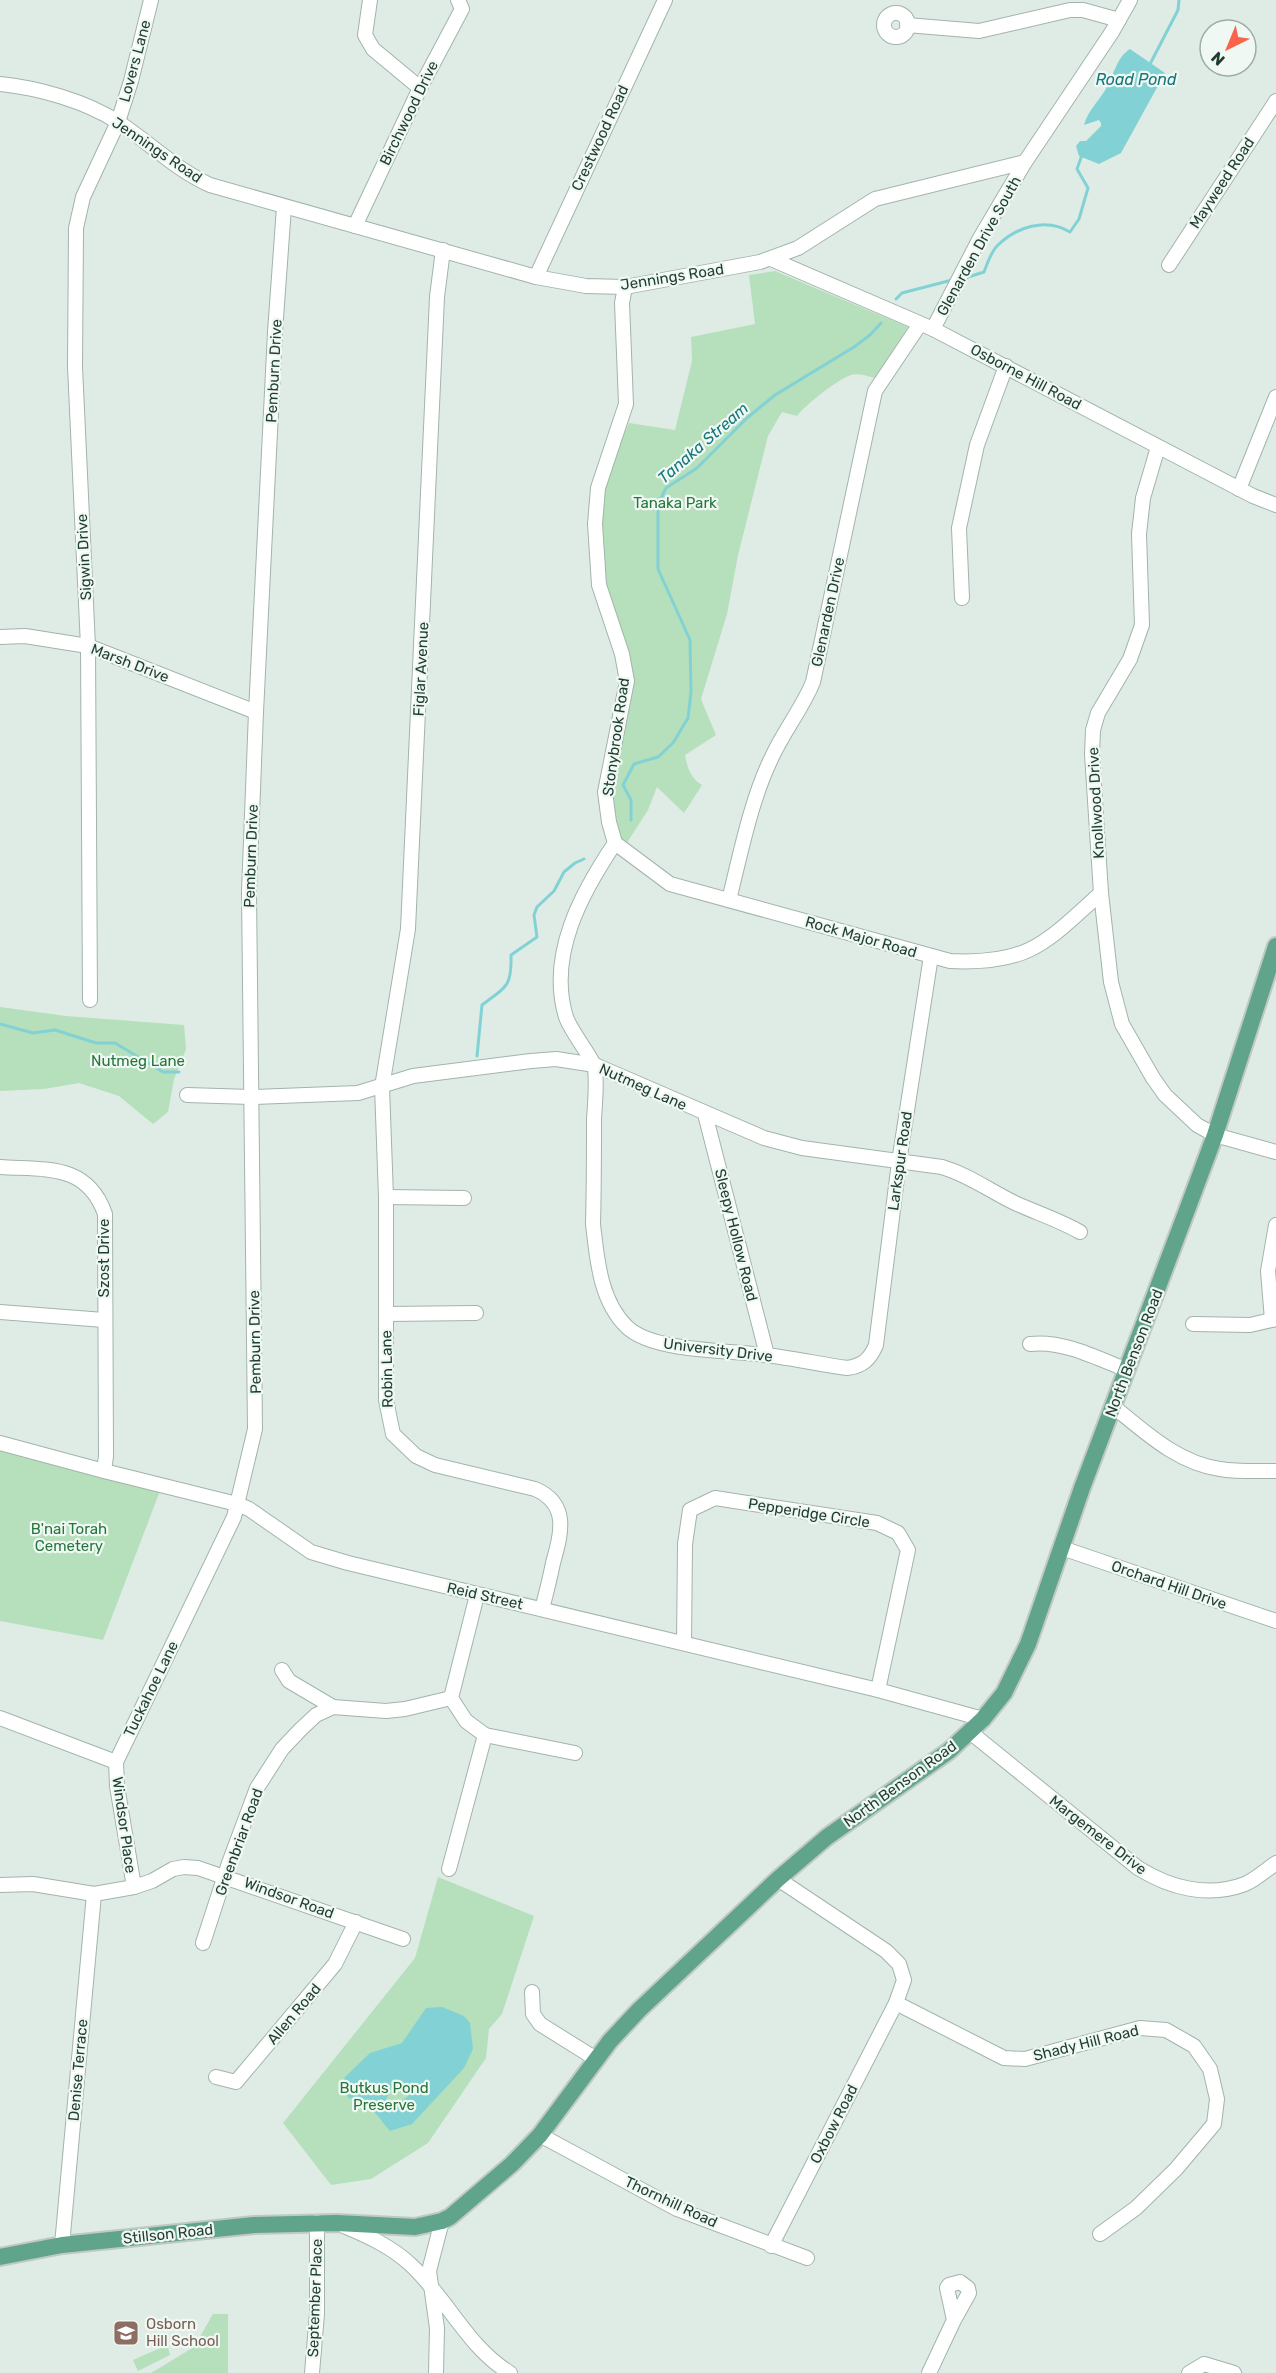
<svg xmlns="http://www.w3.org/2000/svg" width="1276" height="2373" viewBox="0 0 1276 2373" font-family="Rubik,sans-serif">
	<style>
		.green { fill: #b6dfbc }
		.water { fill: #82d2d5; fill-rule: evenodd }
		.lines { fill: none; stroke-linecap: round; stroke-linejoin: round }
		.stream { stroke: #82d2d5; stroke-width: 3 }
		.minor-casing { stroke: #a2b4ab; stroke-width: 16 }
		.major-casing { stroke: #c0c9c5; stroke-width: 20 }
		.minor { stroke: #fff; stroke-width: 14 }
		.major { stroke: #60a48b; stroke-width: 16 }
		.labels { text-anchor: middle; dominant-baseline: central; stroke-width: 4.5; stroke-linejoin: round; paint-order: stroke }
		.street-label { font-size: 15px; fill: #1f3d31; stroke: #f0f8f3 }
		.park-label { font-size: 15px; fill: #26763c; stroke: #f0f8f3 }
		.education-label { font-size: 15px; fill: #785e54; stroke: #f0f8f3; text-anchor: start }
		.water-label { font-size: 16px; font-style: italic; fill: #15777d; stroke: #f0f8f3 }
	</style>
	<rect width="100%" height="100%" fill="#dfece5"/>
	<!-- green -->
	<g class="green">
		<path d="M 775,271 L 908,327 L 875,378 C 867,376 858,373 851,375 C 838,379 804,406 797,416 L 782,412 L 768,436 L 738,555 L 727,614 L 701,699 L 716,735 L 685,755 C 687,767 691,779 702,785 L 684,813 L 657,787 L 648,810 L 623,849 L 615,840 L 610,795 L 627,693 L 634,676 L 601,581 L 602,485 L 629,423 L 675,430 L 692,361 L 691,337 L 755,324 L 749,275 Z"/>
		<path d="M 0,1007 L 66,1016 L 184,1025 L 186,1049 L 174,1079 L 168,1112 L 153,1124 L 119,1096 L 79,1083 L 44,1089 L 0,1091 Z"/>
		<path d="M 0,1448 L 160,1491 L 103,1640 L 0,1621 Z"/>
		<path d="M 438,1877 L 534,1916 L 502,2014 L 489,2029 L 486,2058 L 428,2143 L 371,2179 L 331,2185 L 283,2123 L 415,1958 Z"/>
		<path d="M 213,2314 L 228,2314 L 228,2373 L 151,2373 L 194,2347 Z"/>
		<path d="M 165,2346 L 168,2347 L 170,2355 L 138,2371 L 133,2360 Z"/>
	</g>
	<!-- water -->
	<g class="water">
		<path d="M 1130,49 L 1165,73 L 1121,153 L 1099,164 L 1079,156 L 1076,146 L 1080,141 L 1086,141 L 1101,126 L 1101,123 L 1099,120 L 1084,125 C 1088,110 1100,100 1107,87 C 1114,74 1117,57 1130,49 Z"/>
		<path d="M 442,2007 L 464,2016 L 470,2023 L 473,2049 L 464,2068 L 412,2124 L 390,2131 C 378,2117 369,2100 348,2098 L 343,2082 L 345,2077 L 370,2053 L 402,2043 L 426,2008 ZM 401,2086 L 409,2088 L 411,2093 C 404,2101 396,2105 386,2100 L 391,2088 Z"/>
	</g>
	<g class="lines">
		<!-- stream -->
		<g class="stream">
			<path d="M 1149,66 L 1178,10 L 1179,0"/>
			<path d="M 965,278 L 984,272 C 987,264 991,252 997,246 C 1016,227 1046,217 1070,232 L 1079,219 L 1088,188 L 1077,169 L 1082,155"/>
			<path d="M 896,299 L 902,293 L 952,280"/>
			<path d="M 631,820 L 631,800 L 623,785 L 634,764 L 658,757 L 673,743 L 688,718 L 691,692 L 690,640 L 658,569 L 658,504 L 666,488 L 697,468 L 747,418 L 775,395 L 854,347 L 870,335 L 881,323"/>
			<path d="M 0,1024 L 33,1033 L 55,1030 L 96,1043 L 115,1043 L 163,1072 L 179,1072"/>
			<path d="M 477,1056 L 482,1005 C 506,987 512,987 511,955 L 537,937 L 534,915 L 537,907 L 554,891 L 564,872 L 575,863 L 584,859"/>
		</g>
		<defs>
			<g id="minor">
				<path d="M 370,0 L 365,35 L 373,49 L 420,88"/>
				<circle cx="896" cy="25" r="12"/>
				<path d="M 907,25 L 979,31 L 1070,10 L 1083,10 L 1119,20"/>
				<path d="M 0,84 C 39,88 85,101 118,122 C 150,143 175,169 210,185 L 536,277 L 586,286 L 625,287 L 760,262 L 798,248 L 875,199 L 1025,162 L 1112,32 L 1130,0"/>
				<path d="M 355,226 L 420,88 L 462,9 L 458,0"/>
				<path d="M 443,250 L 437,297 L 408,929 L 382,1087 L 386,1197 L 386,1400 L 393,1434 L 416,1456 L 435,1465 L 535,1489 C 570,1504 561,1534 553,1563 C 550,1578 546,1594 542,1609"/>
				<path d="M 771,259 L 933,329 L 1253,496 L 1276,505"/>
				<path d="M 1169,265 L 1276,101"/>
				<path d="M 536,277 L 665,0"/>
				<path d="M 625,287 L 622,303 L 626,404 L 598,488 L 595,524 L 599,585 L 622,654 L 627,681 L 605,792 L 609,822 L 615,843 C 582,892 547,955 566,1017 C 571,1032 594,1060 595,1068 C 597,1085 595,1102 594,1119 C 594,1154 594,1189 593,1224 C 597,1259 600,1301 627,1327 C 653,1352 728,1350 765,1355 C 792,1358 819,1364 847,1368 C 863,1366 870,1359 876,1345 L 899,1162 L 931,956"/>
				<path d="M 933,329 L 980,238 L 1025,162"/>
				<path d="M 1158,447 L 1143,498 L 1139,534 L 1142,625 L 1130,659 L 1098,713 L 1093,730 L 1092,754 L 1101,893 L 1111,982 L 1122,1024 L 1153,1078 L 1165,1095 L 1197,1125 L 1215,1135 L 1276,1152"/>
				<path d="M 1239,489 L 1276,397"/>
				<path d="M 962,598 L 959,528 L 977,445 L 1006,366"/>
				<path d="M 0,637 L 25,636 L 88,646 L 256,712"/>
				<path d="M 615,843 L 670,884 L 950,961 C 1030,965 1046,942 1101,893"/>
				<path d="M 729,900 C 740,856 751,800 771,759 C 783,732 802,709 813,682 L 875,391 L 920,324"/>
				<path d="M 90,1000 L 88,646 L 75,367 L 76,228 L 83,197 L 118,122 L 131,81 L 151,0"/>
				<path d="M 187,1095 L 251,1097 L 358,1093 L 413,1076 L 531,1061 L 556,1059 L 595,1065 L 764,1138 L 802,1148 L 942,1167 C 969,1175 990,1191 1015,1203 C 1037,1213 1059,1220 1080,1232"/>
				<path d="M 705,1114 L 767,1355"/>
				<path d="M 0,1167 C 45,1170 87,1163 105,1214 L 106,1456 L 104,1471"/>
				<path d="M 386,1197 L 464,1198"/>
				<path d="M 0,1312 L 104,1320"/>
				<path d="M 387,1314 L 476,1313"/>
				<path d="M 1272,1320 L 1268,1271 L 1276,1225"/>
				<path d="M 1193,1324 L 1250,1325 L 1276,1319"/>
				<path d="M 1030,1344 C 1063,1340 1097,1358 1127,1370"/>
				<path d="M 1114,1407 C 1146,1433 1178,1463 1220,1469 C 1238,1472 1258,1471 1276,1471"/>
				<path d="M 0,1443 L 104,1471 L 237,1504 L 249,1509 L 311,1552 L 348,1563 L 878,1690 L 983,1719"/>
				<path d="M 1062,1548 L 1276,1621"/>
				<path d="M 684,1643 L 685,1544 L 690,1510 L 715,1498 L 877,1523 L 898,1533 L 908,1550 L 878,1690"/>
				<path d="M 282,1670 L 289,1681 L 333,1707"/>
				<path d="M 451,1698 L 477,1595"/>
				<path d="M 0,1718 L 116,1762"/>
				<path d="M 970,1732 L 1138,1868 C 1170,1888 1208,1898 1245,1884 C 1256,1879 1266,1870 1276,1863"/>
				<path d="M 485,1735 L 575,1753"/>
				<path d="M 449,1869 L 485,1735 L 466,1721 L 451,1698"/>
				<path d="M 778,1879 L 886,1951 L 899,1964 L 904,1980 L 896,2003 L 1004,2058 L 1025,2059 L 1140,2028 L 1166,2030 L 1194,2046 L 1210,2069 L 1217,2099 L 1214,2124 L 1176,2169 L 1136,2208 L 1100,2234"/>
				<path d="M 0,1885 L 33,1884 L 94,1894 L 134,1887 L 152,1881 L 173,1869 L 184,1867 L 198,1868 L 403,1939"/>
				<path d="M 134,1887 L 117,1786 L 116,1762 L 234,1517 L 255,1429 L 249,892 L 256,712 L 275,332 L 284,207"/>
				<path d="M 203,1943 L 229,1863 L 257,1788 L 282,1749 L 301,1729 L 316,1715 L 333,1707 L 386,1711 L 405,1709 L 451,1698"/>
				<path d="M 532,1992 L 533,2014 L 540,2024 L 596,2059"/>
				<path d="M 216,2077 L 236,2082 L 335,1964 L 356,1922"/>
				<path d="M 540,2135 L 677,2209 L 807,2258"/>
				<path d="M 344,2226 C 368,2236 392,2247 411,2265 C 447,2298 467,2347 510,2373"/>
				<path d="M 62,2245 L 94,1894"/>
				<path d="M 771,2246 L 896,2003"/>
				<path d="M 312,2373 L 317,2313 L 317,2222"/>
				<path d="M 436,2373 L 437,2328 L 429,2271 L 442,2221"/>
				<path d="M 929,2373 L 954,2320 L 969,2293 L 968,2288 L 960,2282 L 949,2285 L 947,2288 L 954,2320"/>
				<path d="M 1189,2373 L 1204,2364 L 1234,2373"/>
			</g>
			<path id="major" d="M 0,2257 L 62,2245 L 254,2225 L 337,2223 L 415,2227 L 442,2221 L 450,2217 L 512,2164 L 540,2135 L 610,2041 L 639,2010 L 778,1879 L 827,1837 L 949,1751 L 983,1719 L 1004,1693 L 1028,1644 L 1082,1488 L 1187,1210 L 1215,1135 L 1276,946"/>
		</defs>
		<!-- minor casing -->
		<use href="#minor" class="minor-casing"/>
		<!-- major casing -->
		<use href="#major" class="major-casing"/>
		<!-- minor -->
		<use href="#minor" class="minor"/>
		<!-- major -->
		<use href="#major" class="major"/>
	</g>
	<!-- icons -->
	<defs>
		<symbol id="school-square" viewBox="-11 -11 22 22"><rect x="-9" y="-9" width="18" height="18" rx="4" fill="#8d6e63" stroke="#f0f8f3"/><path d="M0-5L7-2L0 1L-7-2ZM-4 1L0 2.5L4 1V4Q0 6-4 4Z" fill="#fff"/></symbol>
	</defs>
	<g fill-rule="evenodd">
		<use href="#school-square" x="111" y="2318" width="30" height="30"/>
	</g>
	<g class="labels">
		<!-- street labels -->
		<g class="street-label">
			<text transform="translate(135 61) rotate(-75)">Lovers Lane</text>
			<text transform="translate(409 113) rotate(-64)">Birchwood Drive</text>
			<text transform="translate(600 138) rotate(-65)">Crestwood Road</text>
			<text transform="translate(157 150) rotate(34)">Jennings Road</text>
			<text transform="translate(1222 183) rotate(-57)">Mayweed Road</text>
			<text transform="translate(979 246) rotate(-61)">Glenarden Drive South</text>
			<text transform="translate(672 277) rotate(-9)">Jennings Road</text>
			<text transform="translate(274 371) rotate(-87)">Pemburn Drive</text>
			<text transform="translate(1026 377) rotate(28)">Osborne Hill Road</text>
			<text transform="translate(84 557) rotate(-93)">Sigwin Drive</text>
			<text transform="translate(828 612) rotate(-78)">Glenarden Drive</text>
			<text transform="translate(130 663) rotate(21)">Marsh Drive</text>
			<text transform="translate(421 669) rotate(-87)">Figlar Avenue</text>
			<text transform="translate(616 737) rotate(-82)">Stonybrook Road</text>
			<text transform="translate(1096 803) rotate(-93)">Knollwood Drive</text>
			<text transform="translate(251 856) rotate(-88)">Pemburn Drive</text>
			<text transform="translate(861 937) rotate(16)">Rock Major Road</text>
			<text transform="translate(643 1087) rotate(24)">Nutmeg Lane</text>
			<text transform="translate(900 1161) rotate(-82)">Larkspur Road</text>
			<text transform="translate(736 1235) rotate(76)">Sleepy Hollow Road</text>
			<text transform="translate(104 1258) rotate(-90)">Szost Drive</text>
			<text transform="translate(255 1342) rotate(-91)">Pemburn Drive</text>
			<text transform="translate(718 1350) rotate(7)">University Drive</text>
			<text transform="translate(1134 1353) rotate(-69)">North Benson Road</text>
			<text transform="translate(387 1369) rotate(-91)">Robin Lane</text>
			<text transform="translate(809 1513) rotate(9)">Pepperidge Circle</text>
			<text transform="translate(1169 1585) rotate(19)">Orchard Hill Drive</text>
			<text transform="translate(485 1596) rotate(13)">Reid Street</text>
			<text transform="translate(151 1689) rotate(-64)">Tuckahoe Lane</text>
			<text transform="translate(900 1784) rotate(-36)">North Benson Road</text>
			<text transform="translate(124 1825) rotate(82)">Windsor Place</text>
			<text transform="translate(1098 1835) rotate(38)">Margemere Drive</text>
			<text transform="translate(239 1842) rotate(-70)">Greenbriar Road</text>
			<text transform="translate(289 1898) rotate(20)">Windsor Road</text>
			<text transform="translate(294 2014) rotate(-50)">Allen Road</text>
			<text transform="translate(1086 2043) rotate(-14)">Shady Hill Road</text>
			<text transform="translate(78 2070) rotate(-85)">Denise Terrace</text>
			<text transform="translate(834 2124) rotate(-63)">Oxbow Road</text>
			<text transform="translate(671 2202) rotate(25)">Thornhill Road</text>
			<text transform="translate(168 2234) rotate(-6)">Stillson Road</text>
			<text transform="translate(315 2298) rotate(-88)">September Place</text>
		</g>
		<!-- park labels -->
		<g class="park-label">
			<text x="675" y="503">Tanaka Park</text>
			<text x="138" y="1061">Nutmeg Lane</text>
			<text x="69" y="1529">B'nai Torah<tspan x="69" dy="17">Cemetery</tspan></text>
			<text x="384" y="2088">Butkus Pond<tspan x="384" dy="17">Preserve</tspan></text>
		</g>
		<!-- education labels -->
		<g class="education-label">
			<text x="146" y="2324">Osborn<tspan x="146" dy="17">Hill School</tspan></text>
		</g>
		<!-- water labels -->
		<g class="water-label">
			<text x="1136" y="79">Road Pond</text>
			<text transform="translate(703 443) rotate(-41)">Tanaka Stream</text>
		</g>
	</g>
	<!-- north arrow -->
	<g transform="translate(1228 48) rotate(223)"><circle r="28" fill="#f0f8f3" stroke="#9cada5" stroke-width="1.5"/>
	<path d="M0-4.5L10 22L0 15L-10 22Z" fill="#fc634d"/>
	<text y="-9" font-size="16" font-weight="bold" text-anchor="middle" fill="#1f3d31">N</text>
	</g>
</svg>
